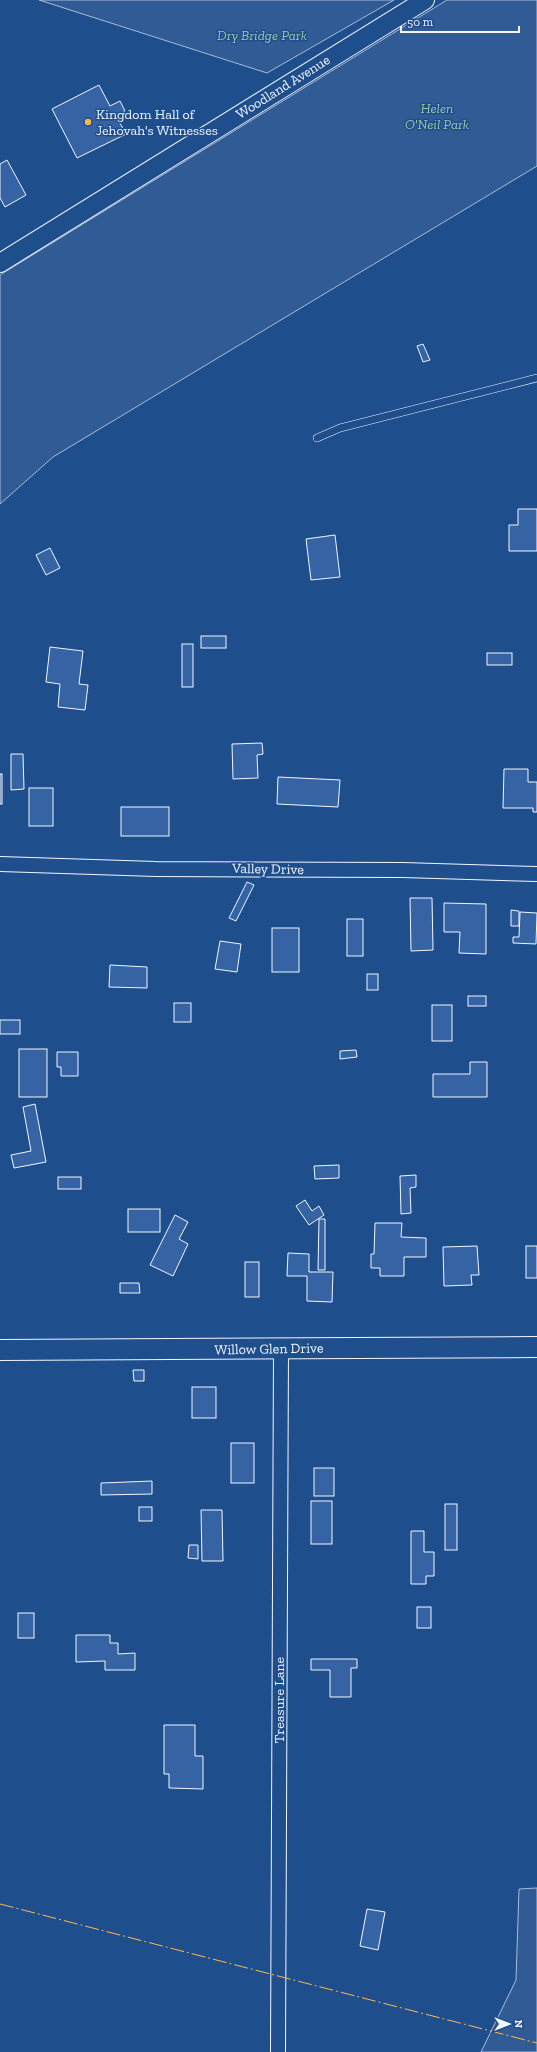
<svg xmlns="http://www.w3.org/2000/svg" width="537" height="2052" viewBox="0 0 537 2052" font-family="'Zilla Slab',serif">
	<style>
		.green { fill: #305b95; stroke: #a8bbd7 }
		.building { fill: #3563a3; stroke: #f2f6ff }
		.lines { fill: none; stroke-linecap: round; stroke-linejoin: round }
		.service-casing { stroke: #f2f6ff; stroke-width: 8 }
		.minor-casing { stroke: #f2f6ff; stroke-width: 16 }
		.tertiary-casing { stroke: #f2f6ff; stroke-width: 20 }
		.secondary-casing { stroke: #f2f6ff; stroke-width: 22 }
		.service { stroke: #1f4e8c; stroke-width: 7 }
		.minor { stroke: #1f4e8c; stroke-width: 14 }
		.tertiary { stroke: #1f4e8c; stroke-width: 18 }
		.secondary { stroke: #1f4e8c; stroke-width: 20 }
		.power { stroke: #ffb74d; stroke-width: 1; stroke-dasharray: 14 3 2 3; stroke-linecap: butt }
		.poi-dot { fill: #ffb74d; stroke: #1f4e8c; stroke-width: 1.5 }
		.labels { text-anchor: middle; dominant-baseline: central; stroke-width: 3; stroke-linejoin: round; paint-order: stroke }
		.park-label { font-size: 14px; font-style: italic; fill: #97c8a6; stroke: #1f4e8c }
		.street-label { font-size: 14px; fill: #f2f6ff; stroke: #1f4e8c }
		.poi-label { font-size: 14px; fill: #f2f6ff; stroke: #1f4e8c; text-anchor: start }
	</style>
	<rect width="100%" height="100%" fill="#1f4e8c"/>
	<!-- green -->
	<g class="green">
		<path d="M 39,0 L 394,0 L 267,73 Z"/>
		<path d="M 447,0 L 537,0 L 537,166 L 53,457 L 0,504 L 0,275 Z"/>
		<path d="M 537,1888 L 537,2052 L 481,2052 L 516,1980 L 519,1889 Z"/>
	</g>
	<!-- building -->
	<g class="building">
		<path d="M 99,85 L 110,106 L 120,101 L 125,111 L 116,116 L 126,134 L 77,158 L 52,109 Z"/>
		<path d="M 7,160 L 26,195 L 5,207 L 0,198 L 0,164 Z"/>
		<path d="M 423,344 L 430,360 L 423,362 L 417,346 Z"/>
		<path d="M 518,509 L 537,509 L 537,551 L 509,551 L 509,525 L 518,525 Z"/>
		<path d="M 335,535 L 340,577 L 311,580 L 306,539 Z"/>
		<path d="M 50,548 L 60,568 L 46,575 L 36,555 Z"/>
		<rect x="201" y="636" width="25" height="12"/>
		<rect x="182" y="644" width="11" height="43"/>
		<path d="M 50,647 L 83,651 L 79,684 L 88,685 L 85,710 L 58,707 L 60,684 L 46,682 Z"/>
		<rect x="487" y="653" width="25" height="12"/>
		<path d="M 262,743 L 263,754 L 257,755 L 258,778 L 233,779 L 232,744 Z"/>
		<path d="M 11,754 L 23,754 L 24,789 L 11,790 Z"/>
		<path d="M 504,769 L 528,769 L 528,782 L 537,782 L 537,812 L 533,812 L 533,808 L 503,808 Z"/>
		<rect x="0" y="774" width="2" height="30"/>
		<path d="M 278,777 L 340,780 L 338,807 L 277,804 Z"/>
		<rect x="29" y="788" width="24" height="38"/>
		<rect x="121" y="807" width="48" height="29"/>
		<path d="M 247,882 L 254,885 L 236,921 L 229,918 Z"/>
		<path d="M 410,898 L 432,898 L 433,950 L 411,951 Z"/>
		<path d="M 444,903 L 486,904 L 486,954 L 459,953 L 460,932 L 444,932 Z"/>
		<path d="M 511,910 L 519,911 L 519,926 L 511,926 Z"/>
		<path d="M 520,912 L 537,913 L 536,944 L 513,943 L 513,937 L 519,937 Z"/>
		<rect x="347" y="919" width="16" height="37"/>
		<rect x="272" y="928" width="27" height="44"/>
		<path d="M 220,941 L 241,944 L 237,972 L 215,969 Z"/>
		<path d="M 110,965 L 147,967 L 147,988 L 109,987 Z"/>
		<rect x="367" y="974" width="11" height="16"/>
		<rect x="468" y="996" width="18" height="10"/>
		<rect x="174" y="1003" width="17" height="19"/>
		<rect x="432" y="1005" width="20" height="36"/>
		<rect x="0" y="1020" width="20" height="14"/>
		<rect x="19" y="1049" width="28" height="48"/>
		<path d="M 356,1050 L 357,1057 L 340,1059 L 340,1051 Z"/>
		<path d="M 57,1052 L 78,1052 L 78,1076 L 61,1076 L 61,1067 L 57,1067 Z"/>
		<path d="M 470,1062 L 487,1062 L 487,1097 L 433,1097 L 433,1074 L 470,1074 Z"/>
		<path d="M 35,1104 L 46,1162 L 14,1168 L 11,1155 L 31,1151 L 23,1107 Z"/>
		<path d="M 339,1165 L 339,1178 L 315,1179 L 314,1166 Z"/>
		<path d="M 416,1175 L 416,1187 L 410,1188 L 411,1213 L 401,1214 L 400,1176 Z"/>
		<rect x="58" y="1177" width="23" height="12"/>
		<path d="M 305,1200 L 312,1211 L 319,1206 L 324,1215 L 309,1225 L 296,1206 Z"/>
		<rect x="128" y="1209" width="32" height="23"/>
		<path d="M 175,1215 L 188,1222 L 179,1239 L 188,1244 L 173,1276 L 150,1265 Z"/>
		<path d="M 319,1219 L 325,1219 L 325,1270 L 318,1270 Z"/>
		<path d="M 375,1223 L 402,1223 L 401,1237 L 426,1238 L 426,1257 L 404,1257 L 404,1276 L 380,1276 L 380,1268 L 371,1268 L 371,1254 L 374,1254 Z"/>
		<path d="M 477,1246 L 479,1275 L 471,1275 L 472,1285 L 444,1286 L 443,1247 Z"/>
		<rect x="526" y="1246" width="11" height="32"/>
		<path d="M 288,1253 L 309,1254 L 309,1272 L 333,1272 L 332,1302 L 307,1301 L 307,1276 L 287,1276 Z"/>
		<rect x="245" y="1262" width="14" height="35"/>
		<path d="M 120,1283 L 139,1283 L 140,1293 L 120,1293 Z"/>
		<path d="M 133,1370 L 144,1370 L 144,1381 L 134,1381 Z"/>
		<rect x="192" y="1387" width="24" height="31"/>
		<rect x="231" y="1443" width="23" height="40"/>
		<rect x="314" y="1468" width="20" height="28"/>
		<path d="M 152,1481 L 152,1494 L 101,1495 L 101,1483 Z"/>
		<rect x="311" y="1501" width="21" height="43"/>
		<rect x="445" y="1504" width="12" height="46"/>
		<rect x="139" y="1507" width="13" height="14"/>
		<path d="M 201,1510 L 222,1510 L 223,1561 L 202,1561 Z"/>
		<path d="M 411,1531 L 424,1531 L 424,1552 L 434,1552 L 434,1576 L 426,1576 L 426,1584 L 411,1584 Z"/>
		<path d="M 189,1545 L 198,1545 L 198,1559 L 188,1558 Z"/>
		<rect x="417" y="1607" width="14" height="21"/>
		<rect x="18" y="1613" width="16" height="25"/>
		<path d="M 76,1635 L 110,1635 L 110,1643 L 118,1643 L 118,1654 L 135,1653 L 135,1670 L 105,1670 L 105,1661 L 76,1662 Z"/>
		<path d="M 311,1659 L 357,1659 L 357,1668 L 351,1668 L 351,1697 L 330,1697 L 330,1670 L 311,1670 Z"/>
		<path d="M 164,1725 L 195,1725 L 195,1756 L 203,1756 L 203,1789 L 169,1788 L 169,1774 L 164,1774 Z"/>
		<path d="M 367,1909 L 385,1912 L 378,1950 L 360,1946 Z"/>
	</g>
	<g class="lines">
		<defs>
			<path id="service" d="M 317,438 L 340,428 L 537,378"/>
			<g id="minor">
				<path d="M 0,864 L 156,869 L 403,870 L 537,874"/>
				<path d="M 278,2052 L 281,1349"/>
			</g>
			<path id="tertiary" d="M 0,263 L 425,0"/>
			<path id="secondary" d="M 0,1350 L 537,1347"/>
		</defs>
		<!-- service casing -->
		<use href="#service" class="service-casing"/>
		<!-- minor casing -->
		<use href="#minor" class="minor-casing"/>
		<!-- tertiary casing -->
		<use href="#tertiary" class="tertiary-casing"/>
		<!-- secondary casing -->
		<use href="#secondary" class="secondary-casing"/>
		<!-- service -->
		<use href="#service" class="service"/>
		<!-- minor -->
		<use href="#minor" class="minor"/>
		<!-- tertiary -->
		<use href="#tertiary" class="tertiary"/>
		<!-- secondary -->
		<use href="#secondary" class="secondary"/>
		<!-- power -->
		<path class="power" d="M 0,1904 L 537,2043"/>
	</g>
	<!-- markers -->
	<circle class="poi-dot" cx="88" cy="122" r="4"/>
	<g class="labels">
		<!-- park labels -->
		<g class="park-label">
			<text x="262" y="35">Dry Bridge Park</text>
			<text x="437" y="108">Helen<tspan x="437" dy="16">O'Neil Park</tspan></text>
		</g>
		<!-- street labels -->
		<g class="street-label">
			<text transform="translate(283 87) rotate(-32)">Woodland Avenue</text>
			<text transform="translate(268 869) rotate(1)">Valley Drive</text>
			<text transform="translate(269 1349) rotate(-1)">Willow Glen Drive</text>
			<text transform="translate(279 1700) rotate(-90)">Treasure Lane</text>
		</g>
		<!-- poi labels -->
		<g class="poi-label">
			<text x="96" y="114">Kingdom Hall of<tspan x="96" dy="16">Jehovah's Witnesses</tspan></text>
		</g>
	</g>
	<!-- north arrow -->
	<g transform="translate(509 2024) rotate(90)" stroke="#1f4e8c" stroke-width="3" paint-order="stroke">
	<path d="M0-3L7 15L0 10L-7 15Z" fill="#f2f6ff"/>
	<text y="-6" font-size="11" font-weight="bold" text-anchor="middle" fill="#f2f6ff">N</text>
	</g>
	<!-- scale -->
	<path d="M401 26v6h118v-6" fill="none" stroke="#f2f6ff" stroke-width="2"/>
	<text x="407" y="26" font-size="12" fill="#f2f6ff" stroke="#1f4e8c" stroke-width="3" paint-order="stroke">50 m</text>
</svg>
